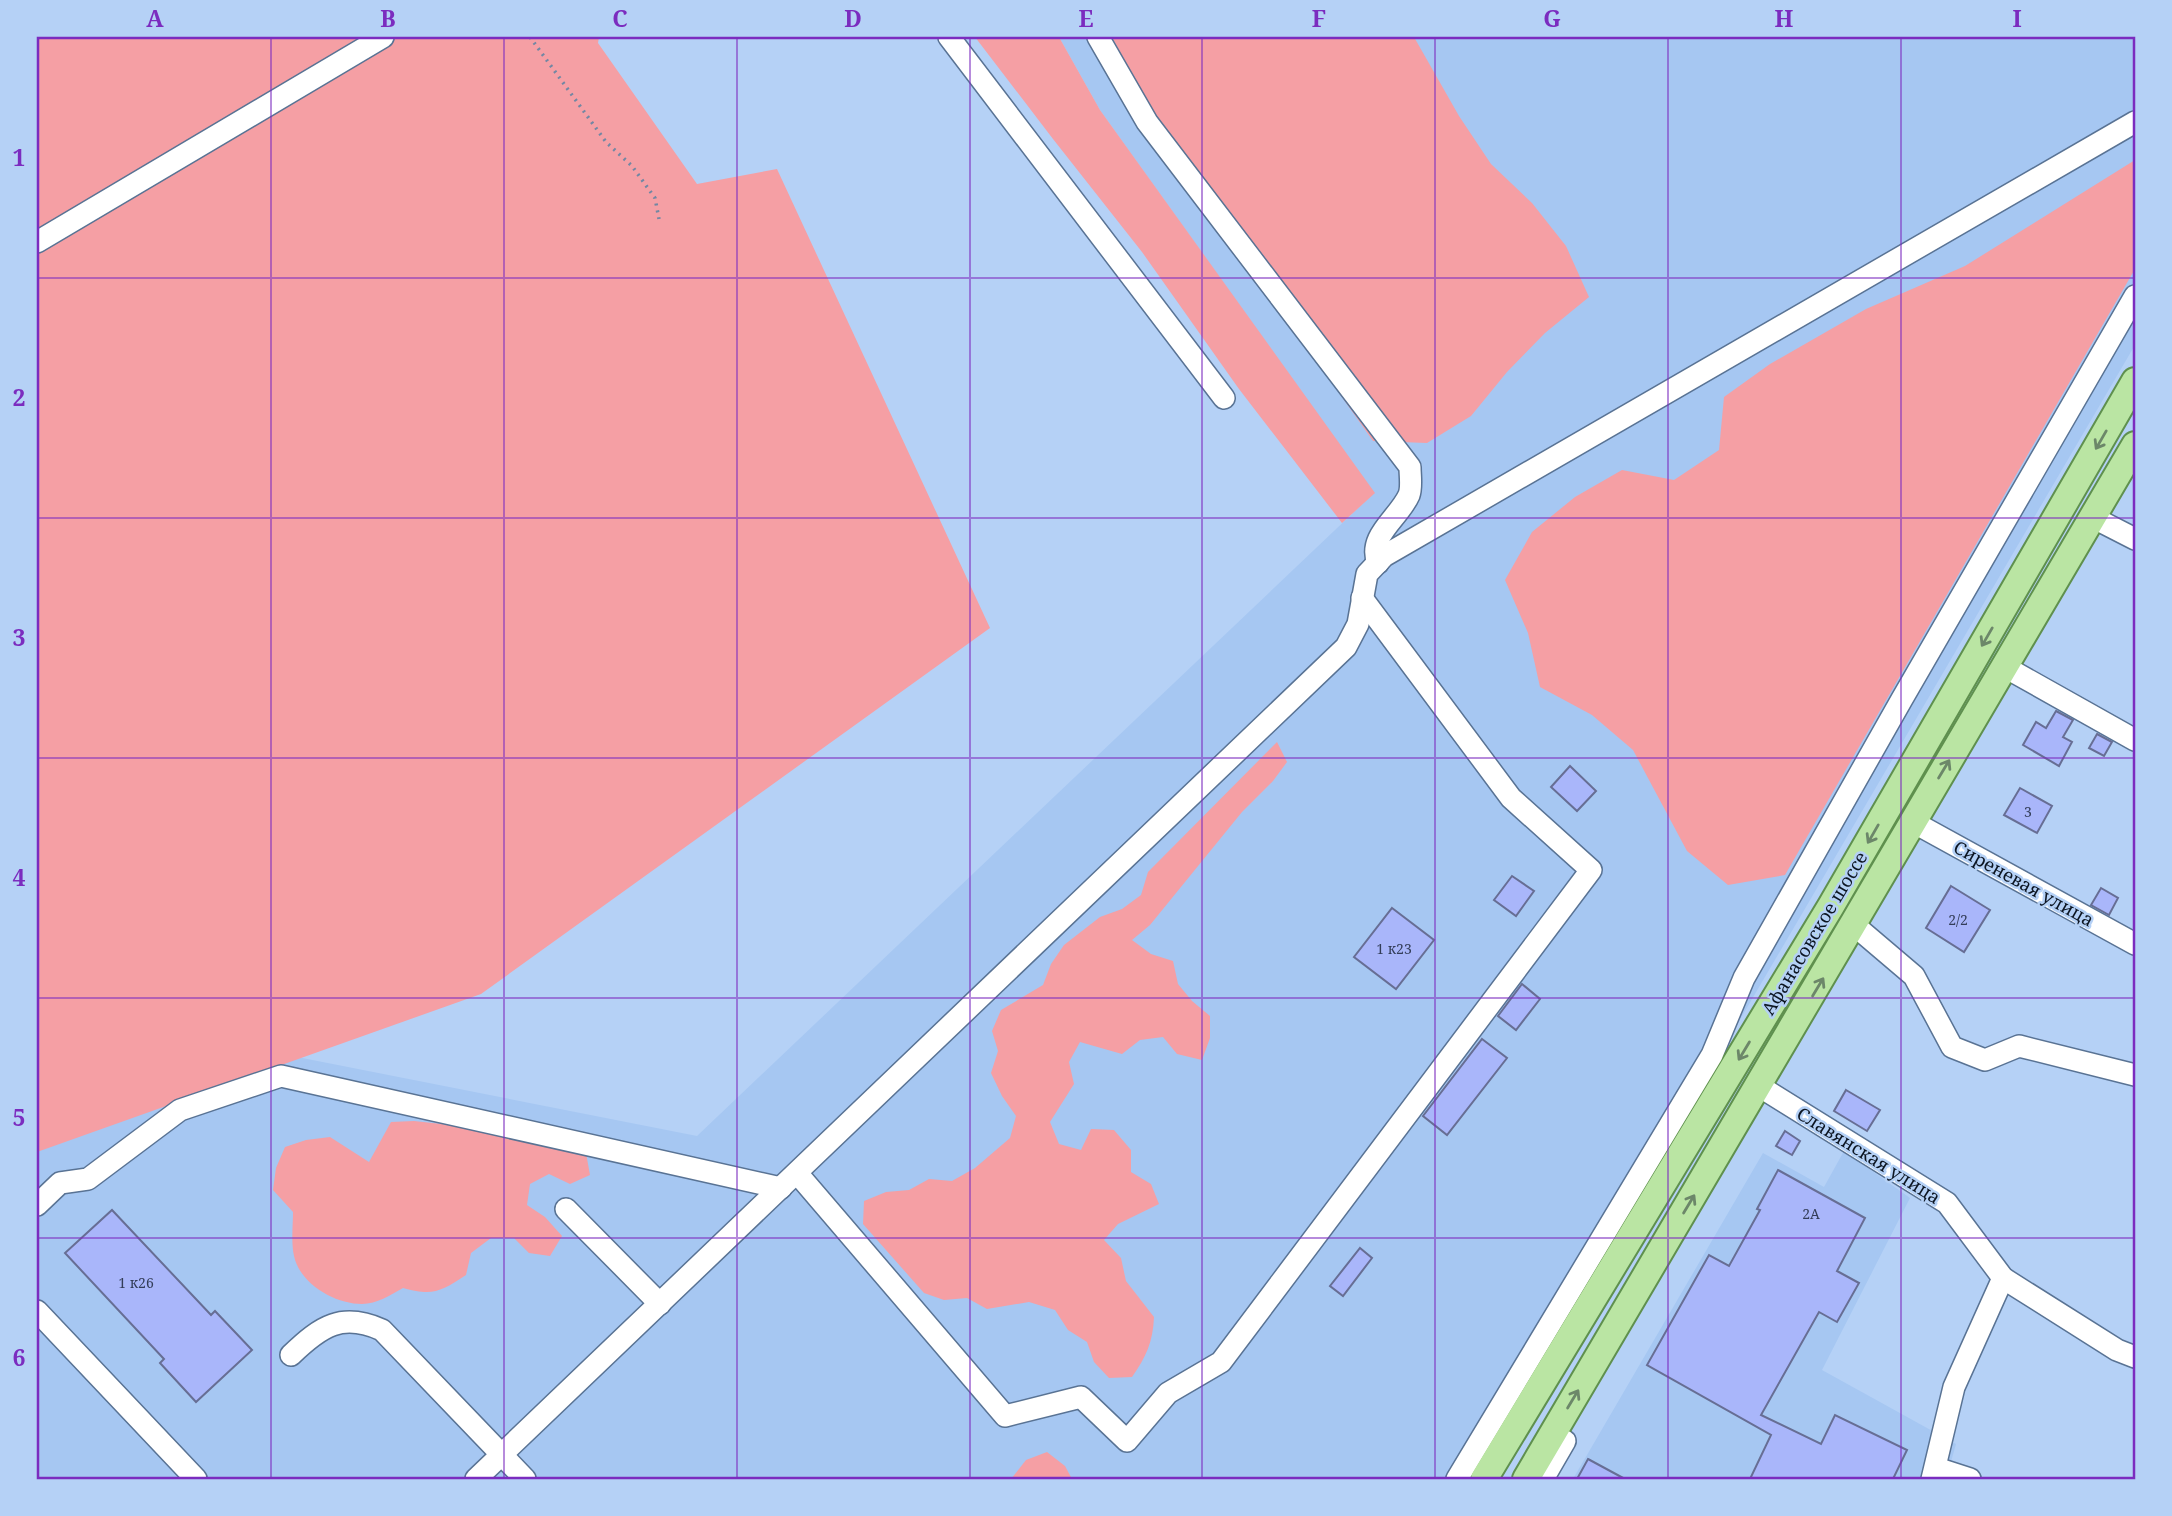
<svg xmlns="http://www.w3.org/2000/svg" width="2172" height="1516" viewBox="0 0 2172 1516" font-family="'Noto Serif',serif">
	<style>
		.built { fill: #a6c7f2 }
		.green { fill: #f59fa4 }
		.building { fill: #a9b6fa; stroke: #676e94; stroke-width: 2 }
		.lines { fill: none; stroke-linecap: round; stroke-linejoin: round }
		.minor-casing { stroke: #597394; stroke-width: 24 }
		.major-casing { stroke: #5f904e; stroke-width: 30 }
		.path { stroke: #7287a3; stroke-width: 3.5; stroke-dasharray: 2 5; stroke-linecap: butt }
		.minor { stroke: #fff; stroke-width: 21 }
		.major { stroke: #bae5a3; stroke-width: 26 }
		.oneway { stroke: #6c8769 }
		.grid { fill: none; stroke: #7b2cbf; stroke-width: 2; stroke-opacity: 0.55 }
		.labels { text-anchor: middle; dominant-baseline: central; stroke-width: 5; stroke-linejoin: round; paint-order: stroke }
		.number-label { font-size: 14px; fill: #333d58 }
		.street-label { font-size: 18px; fill: #0c1522; stroke: #b5d1f6 }
		.neatline { fill: none; stroke: #7b2cbf; stroke-width: 2.5 }
		.grid-label { font-size: 23px; text-anchor: middle; font-weight: bold; fill: #7b2cbf }
	</style>
	<rect width="100%" height="100%" fill="#b5d1f6"/>
	<!-- built -->
	<g class="built">
		<path d="M 1059,37 L 2135,37 L 2135,345 L 1471,1479 L 37,1479 L 37,1143 L 282,1054 L 697,1136 L 1374,493 L 1100,110 Z"/>
		<path d="M 1844,1151 L 1910,1198 L 1822,1370 L 1956,1444 L 1946,1479 L 1573,1479 L 1763,1153 L 1824,1187 Z"/>
	</g>
	<!-- green -->
	<g class="green">
		<path d="M 37,37 L 599,37 L 598,43 L 697,184 L 777,169 L 990,628 L 481,994 L 37,1152 Z"/>
		<path d="M 975,37 L 1059,37 L 1100,110 L 1375,493 L 1342,523 L 1239,389 L 1142,252 L 1053,139 Z"/>
		<path d="M 1112,37 L 1414,37 L 1459,116 L 1491,164 L 1532,203 L 1566,246 L 1589,297 L 1545,333 L 1507,372 L 1471,416 L 1427,443 L 1373,441 L 1174,159 Z"/>
		<path d="M 2135,160 L 2135,269 L 1785,875 L 1728,885 L 1687,851 L 1633,750 L 1592,715 L 1540,687 L 1528,633 L 1505,580 L 1532,532 L 1575,497 L 1622,470 L 1674,480 L 1719,450 L 1724,397 L 1770,364 L 1866,309 L 1965,266 Z"/>
		<path d="M 1277,742 L 1287,762 L 1273,781 L 1242,812 L 1150,925 L 1132,940 L 1151,954 L 1173,961 L 1178,984 L 1192,1001 L 1210,1016 L 1210,1038 L 1202,1060 L 1177,1054 L 1163,1037 L 1140,1040 L 1122,1054 L 1080,1042 L 1069,1062 L 1074,1084 L 1050,1122 L 1059,1144 L 1081,1150 L 1091,1129 L 1114,1130 L 1131,1150 L 1131,1172 L 1151,1184 L 1159,1204 L 1118,1224 L 1104,1240 L 1121,1258 L 1126,1281 L 1154,1317 C 1153,1342 1146,1357 1132,1377 L 1109,1378 L 1094,1362 L 1087,1342 L 1068,1330 L 1055,1310 L 1029,1302 L 987,1309 L 967,1298 L 944,1300 L 924,1293 L 863,1224 L 864,1201 L 886,1192 L 909,1190 L 929,1179 L 952,1181 L 975,1168 L 1010,1138 L 1016,1116 L 1002,1096 L 991,1073 L 998,1051 L 992,1031 L 1001,1010 L 1043,985 L 1051,964 L 1064,945 L 1100,917 L 1122,909 L 1141,895 L 1148,872 Z"/>
		<path d="M 414,1121 L 460,1126 L 586,1153 L 590,1175 L 570,1184 L 549,1174 L 530,1184 L 527,1205 L 545,1217 L 562,1236 L 550,1256 L 529,1253 L 514,1238 L 491,1238 L 471,1253 L 466,1275 C 440,1292 433,1296 403,1288 C 390,1295 377,1304 362,1304 C 335,1304 300,1284 294,1256 C 291,1242 293,1225 293,1212 L 273,1190 L 276,1168 L 285,1147 L 306,1140 L 330,1137 L 369,1162 L 391,1122 Z"/>
		<path d="M 1047,1452 L 1065,1466 L 1072,1479 L 1011,1479 L 1026,1460 Z"/>
	</g>
	<!-- building -->
	<g class="building">
		<path d="M 2056,711 L 2073,720 L 2063,737 L 2072,742 L 2059,766 L 2023,745 L 2036,722 L 2046,728 Z"/>
		<path d="M 2097,734 L 2112,742 L 2104,756 L 2089,748 Z"/>
		<path d="M 1570,766 L 1596,791 L 1577,811 L 1551,787 Z"/>
		<path d="M 2020,788 L 2052,806 L 2037,833 L 2004,815 Z"/>
		<path d="M 1512,876 L 1534,891 L 1516,916 L 1494,900 Z"/>
		<path d="M 1951,886 L 1990,910 L 1964,952 L 1926,928 Z"/>
		<path d="M 2101,888 L 2118,898 L 2109,915 L 2091,905 Z"/>
		<path d="M 1392,908 L 1434,940 L 1396,989 L 1354,957 Z"/>
		<path d="M 1522,984 L 1540,999 L 1516,1030 L 1498,1016 Z"/>
		<path d="M 1482,1039 L 1507,1058 L 1447,1135 L 1423,1116 Z"/>
		<path d="M 1846,1090 L 1880,1110 L 1867,1131 L 1834,1111 Z"/>
		<path d="M 1785,1131 L 1800,1141 L 1792,1155 L 1776,1146 Z"/>
		<path d="M 1778,1170 L 1865,1218 L 1837,1271 L 1859,1283 L 1837,1322 L 1819,1312 L 1761,1415 L 1821,1444 L 1835,1415 L 1907,1450 L 1893,1479 L 1750,1479 L 1771,1435 L 1647,1365 L 1709,1255 L 1729,1266 L 1760,1210 L 1757,1209 Z"/>
		<path d="M 112,1210 L 211,1315 L 215,1311 L 252,1350 L 196,1402 L 160,1363 L 164,1359 L 65,1253 Z"/>
		<path d="M 1360,1248 L 1372,1258 L 1343,1296 L 1330,1286 Z"/>
		<path d="M 1588,1459 L 1625,1479 L 1577,1479 Z"/>
	</g>
	<g class="lines">
		<defs>
			<g id="minor">
				<path d="M 949,37 L 1224,398"/>
				<path d="M 1098,37 L 1147,122 L 1410,467 C 1410,476 1412,487 1409,495 C 1399,518 1367,536 1378,563"/>
				<path d="M 37,242 L 383,37"/>
				<path d="M 2092,517 L 2135,539"/>
				<path d="M 2005,667 L 2135,740"/>
				<path d="M 1913,822 L 2135,944"/>
				<path d="M 1854,925 L 1914,976 L 1952,1047 L 1985,1060 L 2019,1046 L 2135,1075"/>
				<path d="M 1759,1086 L 1947,1203 L 2003,1278 L 2117,1350 L 2135,1357"/>
				<path d="M 797,1173 L 1005,1416 L 1081,1397 L 1127,1441 L 1168,1393 L 1221,1362 L 1591,870 L 1511,798 L 1362,598"/>
				<path d="M 37,1205 L 60,1183 L 88,1179 L 180,1110 L 281,1076 L 781,1188"/>
				<path d="M 566,1209 L 660,1304"/>
				<path d="M 37,1311 L 196,1479"/>
				<path d="M 291,1355 C 321,1326 342,1312 382,1330 L 525,1479"/>
				<path d="M 1936,1468 L 1970,1479"/>
				<path d="M 476,1479 L 1346,647 L 1358,624 L 1367,574 L 1384,556 L 2135,122"/>
				<path d="M 1457,1479 L 1712,1055 L 1744,978 L 1902,699 L 2135,296"/>
				<path d="M 1543,1479 L 1565,1441"/>
				<path d="M 1932,1479 L 1954,1387 L 2003,1278"/>
			</g>
			<g id="major">
				<path d="M 1484,1479 L 1831,906 L 2135,381"/>
				<path d="M 1526,1479 L 2135,445"/>
			</g>
		</defs>
		<!-- minor casing -->
		<use href="#minor" class="minor-casing"/>
		<!-- major casing -->
		<use href="#major" class="major-casing"/>
		<!-- path -->
		<path class="path" d="M 530,37 L 606,142 L 632,166 L 655,198 L 659,219"/>
		<!-- minor -->
		<use href="#minor" class="minor"/>
		<!-- major -->
		<use href="#major" class="major"/>
	</g>
	<!-- one-way arrows -->
	<defs><path id="oneway-shaft" d="M-6 0H5M1.5-3L5.5 0L1.5 3" fill="none" stroke-width="1.6" stroke-linecap="round" stroke-linejoin="round" transform="scale(1.75)"/></defs>
	<g class="oneway">
		<use href="#oneway-shaft" transform="translate(2101 440) rotate(120)"/>
		<use href="#oneway-shaft" transform="translate(1987 637) rotate(120)"/>
		<use href="#oneway-shaft" transform="translate(1944 769) rotate(-59)"/>
		<use href="#oneway-shaft" transform="translate(1873 834) rotate(120)"/>
		<use href="#oneway-shaft" transform="translate(1818 987) rotate(-59)"/>
		<use href="#oneway-shaft" transform="translate(1744 1051) rotate(121)"/>
		<use href="#oneway-shaft" transform="translate(1689 1204) rotate(-59)"/>
		<use href="#oneway-shaft" transform="translate(1573 1399) rotate(-59)"/>
	</g>
	<!-- grid -->
	<path class="grid" d="M 271,37 L 271,1479M 504,37 L 504,1479M 737,37 L 737,1479M 970,37 L 970,1479M 1202,37 L 1202,1479M 1435,37 L 1435,1479M 1668,37 L 1668,1479M 1901,37 L 1901,1479M 37,278 L 2135,278M 37,518 L 2135,518M 37,758 L 2135,758M 37,998 L 2135,998M 37,1238 L 2135,1238"/>
	<g class="labels">
		<!-- number labels -->
		<g class="number-label">
			<text x="2028" y="811">3</text>
			<text x="1958" y="919">2/2</text>
			<text x="1394" y="948">1 к23</text>
			<text x="1811" y="1213">2А</text>
			<text x="136" y="1282">1 к26</text>
		</g>
		<!-- street labels -->
		<g class="street-label">
			<text transform="translate(2024 883) rotate(29)">Сиреневая улица</text>
			<text transform="translate(1814 933) rotate(-59)">Афанасовское шоссе</text>
			<text transform="translate(1869 1155) rotate(32)">Славянская улица</text>
		</g>
	</g>
	<!-- border -->
	<rect width="2172" height="1516" fill="none" stroke="#b5d1f6" stroke-width="77"/>
	<rect x="38" y="38" width="2096" height="1440" class="neatline"/>
	<g class="grid-label">
		<text x="155" y="27">A</text>
		<text x="388" y="27">B</text>
		<text x="620" y="27">C</text>
		<text x="853" y="27">D</text>
		<text x="1086" y="27">E</text>
		<text x="1319" y="27">F</text>
		<text x="1552" y="27">G</text>
		<text x="1784" y="27">H</text>
		<text x="2017" y="27">I</text>
		<text x="19" y="166">1</text>
		<text x="19" y="406">2</text>
		<text x="19" y="646">3</text>
		<text x="19" y="886">4</text>
		<text x="19" y="1126">5</text>
		<text x="19" y="1366">6</text>
	</g>
</svg>
